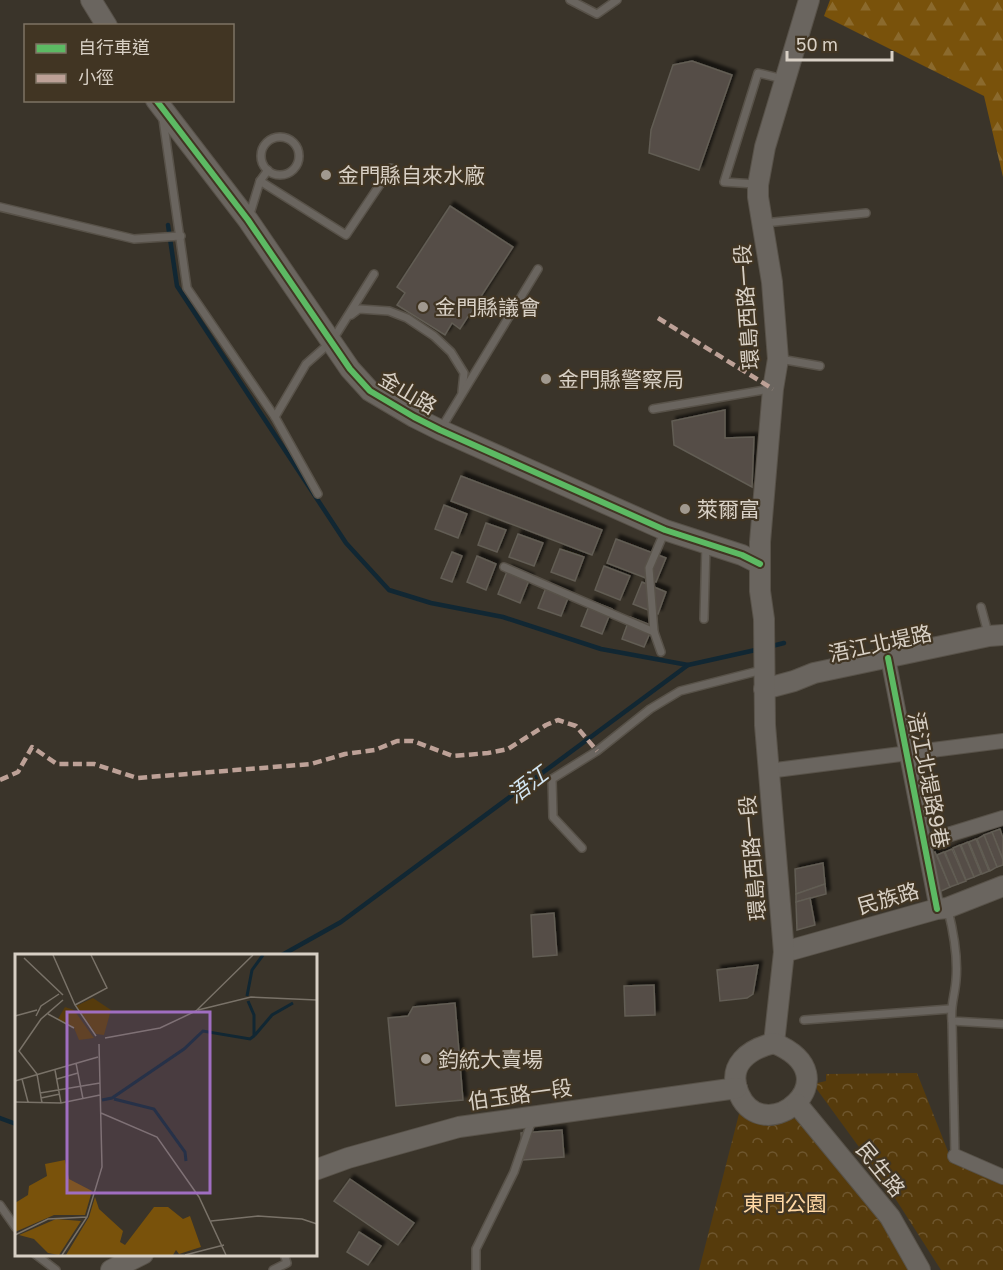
<svg xmlns="http://www.w3.org/2000/svg" width="1003" height="1270" viewBox="0 0 1003 1270" font-family="'Golos Text','Noto Sans TC',sans-serif">
	<style>
		.forest { fill: url(#forest-firs) }
		.park { fill: url(#park-crowns) }
		.lines { fill: none; stroke-linecap: round; stroke-linejoin: round }
		.stream { stroke: #112733; stroke-width: 4.5 }
		.building { fill: #554e46; stroke: #625d54; stroke-width: 1.5; filter: url(#shadow) }
		.lane-casing { stroke: #585249; stroke-width: 10 }
		.street-casing { stroke: #585249; stroke-width: 16 }
		.secondary-casing { stroke: #585249; stroke-width: 22 }
		.lane { stroke: #6a655f; stroke-width: 7 }
		.street { stroke: #6a655f; stroke-width: 14 }
		.secondary { stroke: #6a655f; stroke-width: 20 }
		.quiet { stroke: #bda197; stroke-width: 4.5; stroke-dasharray: 9 4.5; stroke-linecap: butt }
		.cycleway-casing { stroke: #413523; stroke-width: 10 }
		.cycleway { stroke: #5cba63; stroke-width: 6 }
		.poi-dot { fill: #a1998f; stroke: #413523; stroke-width: 2 }
		.labels { text-anchor: middle; dominant-baseline: central; stroke-width: 4.5; stroke-linejoin: round; paint-order: stroke }
		.poi-label { font-size: 21px; fill: #d8d0c5; stroke: #413523; text-anchor: start }
		.street-label { font-size: 21px; fill: #d8d0c5; stroke: #413523 }
		.park-label { font-size: 21px; fill: #ffd8a4; stroke: #413523 }
		.water-label { font-size: 22px; font-style: italic; fill: #d2e5f2; stroke: #413523 }
		.inset-river { fill: none; stroke: #112733; stroke-width: 3 }
		.inset-road { fill: none; stroke: #797268; stroke-width: 1.5 }
		.view { fill: #a06ec1; fill-opacity: 0.15; stroke: #a06ec1; stroke-width: 3 }
		.inset-edge { fill: none; stroke: #d8d0c5; stroke-width: 3 }
	</style>
	<defs>
		<pattern id="forest-firs" width="22" height="20" patternUnits="userSpaceOnUse" patternTransform="scale(1.5)"><rect width="22" height="20" fill="#79520b"/><path d="M5 1l3.5 6h-7zM16 11l3.5 6h-7z" fill="#8b6a2d"/></pattern>
		<pattern id="park-crowns" width="20" height="18" patternUnits="userSpaceOnUse" patternTransform="scale(1.5)"><rect width="20" height="18" fill="#563b0c"/><path d="M2 6a3 3 0 1 1 6 0M12 15a3 3 0 1 1 6 0" fill="none" stroke="#6e562e"/></pattern>
		<filter id="shadow"><feDropShadow dx="4" dy="-4" stdDeviation="1.5" flood-color="#0009"/></filter>
	</defs>
	<rect width="100%" height="100%" fill="#3a342a"/>
	<!-- forest -->
	<path class="forest" d="M 830,0 L 1003,0 L 1003,177 L 984,96 L 824,16 Z"/>
	<!-- park -->
	<g class="park">
		<path d="M 917,1073 L 951,1159 L 1003,1179 L 1003,1270 L 941,1270 L 886,1184 L 813,1084 L 826,1081 L 826,1074 Z"/>
		<path d="M 740,1110 L 772,1126 L 796,1118 L 886,1223 L 913,1270 L 699,1270 Z"/>
	</g>
	<g class="lines">
		<!-- stream -->
		<g class="stream">
			<path d="M 168,225 L 177,286 L 346,543 L 389,590 L 431,603 L 503,617 L 601,649 L 688,665"/>
			<path d="M 768,647 L 784,643"/>
			<path d="M 282,955 L 341,922 L 688,665 L 760,649"/>
			<path d="M 0,1118 L 16,1124"/>
		</g>
	</g>
	<!-- building -->
	<g class="building">
		<path d="M 692,61 L 732,75 L 699,170 L 649,153 L 651,130 L 673,65 Z"/>
		<path d="M 450,206 L 513,247 L 460,329 L 452,323 L 445,335 L 397,305 L 405,293 L 397,287 Z"/>
		<path d="M 725,410 L 725,438 L 754,437 L 752,487 L 674,445 L 672,421 Z"/>
		<path d="M 461,476 L 602,530 L 592,555 L 451,501 Z"/>
		<path d="M 444,505 L 467,514 L 458,538 L 435,529 Z"/>
		<path d="M 486,523 L 506,530 L 497,552 L 478,545 Z"/>
		<path d="M 518,534 L 543,543 L 534,566 L 509,557 Z"/>
		<path d="M 616,539 L 666,558 L 656,582 L 607,563 Z"/>
		<path d="M 560,549 L 584,557 L 575,581 L 551,572 Z"/>
		<path d="M 452,552 L 462,556 L 452,582 L 441,578 Z"/>
		<path d="M 477,556 L 496,564 L 486,590 L 467,582 Z"/>
		<path d="M 604,566 L 630,576 L 620,600 L 595,590 Z"/>
		<path d="M 508,569 L 530,578 L 520,603 L 498,594 Z"/>
		<path d="M 642,582 L 666,592 L 658,614 L 633,604 Z"/>
		<path d="M 547,585 L 570,593 L 561,616 L 538,608 Z"/>
		<path d="M 591,601 L 612,609 L 602,634 L 581,626 Z"/>
		<path d="M 630,617 L 653,626 L 644,647 L 622,639 Z"/>
		<path d="M 1000,829 L 1003,838 L 1003,859 L 992,832 Z"/>
		<path d="M 992,832 L 1003,860 L 1003,865 L 997,867 L 984,835 Z"/>
		<path d="M 984,835 L 997,867 L 990,871 L 977,839 Z"/>
		<path d="M 976,839 L 989,871 L 982,874 L 969,842 Z"/>
		<path d="M 968,842 L 981,874 L 974,877 L 961,845 Z"/>
		<path d="M 960,845 L 974,877 L 966,880 L 953,848 Z"/>
		<path d="M 952,849 L 966,881 L 958,884 L 945,852 Z"/>
		<path d="M 935,852 L 950,887 L 939,892 L 924,856 Z"/>
		<path d="M 944,852 L 958,884 L 950,887 L 937,855 Z"/>
		<path d="M 823,863 L 825,884 L 796,894 L 795,869 Z"/>
		<path d="M 825,884 L 826,894 L 796,902 L 796,894 Z"/>
		<path d="M 810,898 L 815,925 L 797,930 L 796,902 Z"/>
		<path d="M 554,913 L 557,955 L 533,957 L 531,915 Z"/>
		<path d="M 758,965 L 753,994 L 747,998 L 720,1001 L 717,970 Z"/>
		<path d="M 654,985 L 655,1015 L 625,1016 L 624,986 Z"/>
		<path d="M 455,1003 L 463,1100 L 396,1106 L 388,1018 L 408,1016 L 413,1007 Z"/>
		<path d="M 562,1130 L 564,1157 L 523,1160 L 521,1133 Z"/>
		<path d="M 350,1179 L 414,1223 L 398,1245 L 334,1201 Z"/>
		<path d="M 359,1232 L 381,1246 L 368,1265 L 347,1252 Z"/>
	</g>
	<g class="lines">
		<defs>
			<g id="lane">
				<path d="M 570,0 L 597,14 L 617,0"/>
				<path d="M 163,119 L 187,288 L 275,417 L 318,494"/>
				<circle cx="280" cy="156" r="19"/>
				<path d="M 260,181 L 346,235 L 391,168"/>
				<path d="M 755,184 L 724,182 L 758,73 L 783,79"/>
				<path d="M 0,207 L 134,239 L 181,236"/>
				<path d="M 249,217 L 260,181 L 268,170"/>
				<path d="M 764,223 L 866,213"/>
				<path d="M 351,315 L 359,309 L 389,311 L 407,318 L 434,336 L 451,352 L 464,373 L 462,392"/>
				<path d="M 780,359 L 820,366"/>
				<path d="M 653,409 L 770,389"/>
				<path d="M 275,417 L 306,364 L 332,341 L 374,274"/>
				<path d="M 442,427 L 538,269"/>
				<path d="M 504,567 L 654,632"/>
				<path d="M 981,607 L 988,633"/>
				<path d="M 704,619 L 706,544"/>
				<path d="M 661,652 L 654,632 L 649,568 L 664,533"/>
				<path d="M 582,848 L 553,817 L 552,779 L 597,751 L 650,709 L 680,691 L 762,670"/>
				<path d="M 948,910 C 953,930 958,959 956,980 C 955,995 950,1006 952,1021 L 1003,1024"/>
				<path d="M 804,1020 L 950,1009"/>
				<path d="M 952,1021 L 955,1156"/>
				<path d="M 0,1205 L 16,1228"/>
				<path d="M 35,1254 L 56,1270"/>
				<path d="M 273,1270 L 287,1263 L 284,1254"/>
				<path d="M 476,1270 L 476,1249 L 514,1172 L 532,1120"/>
			</g>
			<g id="street">
				<path d="M 888,658 L 937,909"/>
				<path d="M 768,771 L 1003,741"/>
				<path d="M 925,842 L 1003,818"/>
				<path d="M 955,1156 L 1003,1177"/>
			</g>
			<g id="secondary">
				<path d="M 91,0 L 107,26"/>
				<path d="M 156,100 L 248,220 L 350,369 L 370,391 L 414,417 L 440,430 L 665,530 L 742,555 L 760,564"/>
				<path d="M 764,689 L 794,681 L 814,673 L 989,636 L 1003,635"/>
				<path d="M 784,952 L 937,909 L 947,908 L 1003,886"/>
				<path d="M 774,1043 L 784,952 L 765,725 L 764,619 L 760,591 L 760,542 L 773,389 L 778,359 L 772,282 L 758,197 L 758,185 L 765,147 L 809,0"/>
				<path d="M 774,1043 C 855,1077 764,1151 739,1094 C 726,1065 749,1049 774,1043 Z"/>
				<path d="M 797,1104 L 890,1217 L 920,1270"/>
				<path d="M 315,1170 L 348,1158 L 459,1127 L 737,1088"/>
				<path d="M 111,1270 L 143,1254"/>
			</g>
		</defs>
		<!-- lane casing -->
		<use href="#lane" class="lane-casing"/>
		<!-- street casing -->
		<use href="#street" class="street-casing"/>
		<!-- secondary casing -->
		<use href="#secondary" class="secondary-casing"/>
		<!-- lane -->
		<use href="#lane" class="lane"/>
		<!-- street -->
		<use href="#street" class="street"/>
		<!-- secondary -->
		<use href="#secondary" class="secondary"/>
		<!-- quiet -->
		<g class="quiet">
			<path d="M 658,318 L 773,389"/>
			<path d="M 0,780 L 18,772 L 32,747 L 57,764 L 94,764 L 137,778 L 311,764 L 345,754 L 375,750 L 397,741 L 413,741 L 453,756 L 488,753 L 508,749 L 546,725 L 558,720 L 576,726 L 597,751"/>
		</g>
		<defs>
			<g id="cycleway">
				<path d="M 156,100 L 248,220 L 350,369 L 370,391 L 414,417 L 440,430 L 665,530 L 742,555 L 760,564"/>
				<path d="M 888,658 L 937,909"/>
			</g>
		</defs>
		<!-- cycleway casing -->
		<use href="#cycleway" class="cycleway-casing"/>
		<!-- cycleway -->
		<use href="#cycleway" class="cycleway"/>
	</g>
	<!-- markers -->
	<g class="poi-dot">
		<circle cx="326" cy="175" r="6"/>
		<circle cx="423" cy="307" r="6"/>
		<circle cx="546" cy="379" r="6"/>
		<circle cx="685" cy="509" r="6"/>
		<circle cx="426" cy="1059" r="6"/>
	</g>
	<g class="labels">
		<!-- poi labels -->
		<g class="poi-label">
			<text x="338" y="175">金門縣自來水廠</text>
			<text x="435" y="307">金門縣議會</text>
			<text x="558" y="379">金門縣警察局</text>
			<text x="697" y="509">萊爾富</text>
			<text x="438" y="1059">鈞統大賣場</text>
		</g>
		<!-- street labels -->
		<g class="street-label">
			<text transform="translate(746 307) rotate(-94)">環島西路一段</text>
			<text transform="translate(408 392) rotate(31)">金山路</text>
			<text transform="translate(880 643) rotate(-12)">浯江北堤路</text>
			<text transform="translate(929 780) rotate(79)">浯江北堤路9巷</text>
			<text transform="translate(752 858) rotate(-95)">環島西路一段</text>
			<text transform="translate(888 898) rotate(-16)">民族路</text>
			<text transform="translate(520 1094) rotate(-8)">伯玉路一段</text>
			<text transform="translate(881 1169) rotate(51)">民生路</text>
		</g>
		<!-- park labels -->
		<g class="park-label">
			<text x="785" y="1203">東門公園</text>
		</g>
		<!-- water labels -->
		<g class="water-label">
			<text transform="translate(527 784) rotate(-37)">浯江</text>
		</g>
	</g>
	<!-- overview -->
	<g transform="translate(15 954)">
		<rect width="302" height="302" fill="#3a342a"/>
		<path d="M 50,206 L 54,225 L 77,237 L 70,261 L 39,261 L 0,278 L 0,249 L 13,241 L 14,232 L 32,222 L 30,210 ZM 80,243 L 84,255 L 108,277 L 105,288 L 110,291 L 139,253 L 153,253 L 168,265 L 175,262 L 186,293 L 164,300 L 161,296 L 158,301 L 51,301 L 74,263 ZM 41,265 L 66,267 L 44,301 L 33,299 L 19,285 L 4,281 Z" fill="#79520b"/>
		<path d="M 78,44 L 96,56 L 89,81 L 81,80 L 61,52 ZM 50,53 L 59,56 L 79,84 L 64,86 L 59,74 L 43,65 Z" fill="#563b0c"/>
		<path class="inset-river" d="M 232,42 L 237,16 L 248,1M 240,81 L 257,61 L 278,49M 99,145 L 139,155 L 170,198 L 171,207M 87,146 L 97,144 L 169,95 L 188,77 L 235,85 L 239,82 L 239,61 L 233,47"/>
		<path class="inset-road" d="M 38,1 L 60,51 L 81,82M 9,4 L 48,41M 60,51 L 92,34 L 76,1M 183,56 L 236,43 L 302,46M 33,60 L 59,74M 0,62 L 22,56M 21,62 L 26,52 L 44,40M 90,84 L 145,74 L 181,57 L 238,1M 61,109 L 68,145M 40,116 L 46,149M 7,125 L 13,148M 42,125 L 63,119M 0,127 L 83,103M 25,139 L 85,129M 26,144 L 45,140M 0,148 L 46,149 L 85,141M 27,149 L 22,120 L 4,97 L 26,65 L 48,46M 86,159 L 142,183 L 184,243 L 211,301M 196,267 L 243,262 L 287,265 L 302,270M 0,281 L 33,265 L 72,263M 47,301 L 72,263 L 87,213 L 84,90M 170,301 L 209,291"/>
		<path class="view" d="M 52,58 L 195,58 L 195,239 L 52,239 Z"/>
		<rect width="302" height="302" class="inset-edge"/>
	</g>
	<!-- legend -->
	<rect x="24" y="24" width="210" height="78" fill="#413523" stroke="#7d7364" stroke-width="1.5"/>
	<rect x="36" y="44" width="30" height="9" fill="#5cba63" stroke="#7d7364" stroke-width="1.5"/>
	<text x="78" y="54" font-size="18" fill="#d8d0c5">自行車道</text>
	<rect x="36" y="74" width="30" height="9" fill="#bda197" stroke="#7d7364" stroke-width="1.5"/>
	<text x="78" y="84" font-size="18" fill="#d8d0c5">小徑</text>
	<!-- scale -->
	<path d="M787 51v9h105v-9" fill="none" stroke="#d8d0c5" stroke-width="3"/>
	<text x="796" y="51" font-size="18" fill="#d8d0c5" stroke="#413523" stroke-width="4.5" paint-order="stroke">50 m</text>
</svg>
